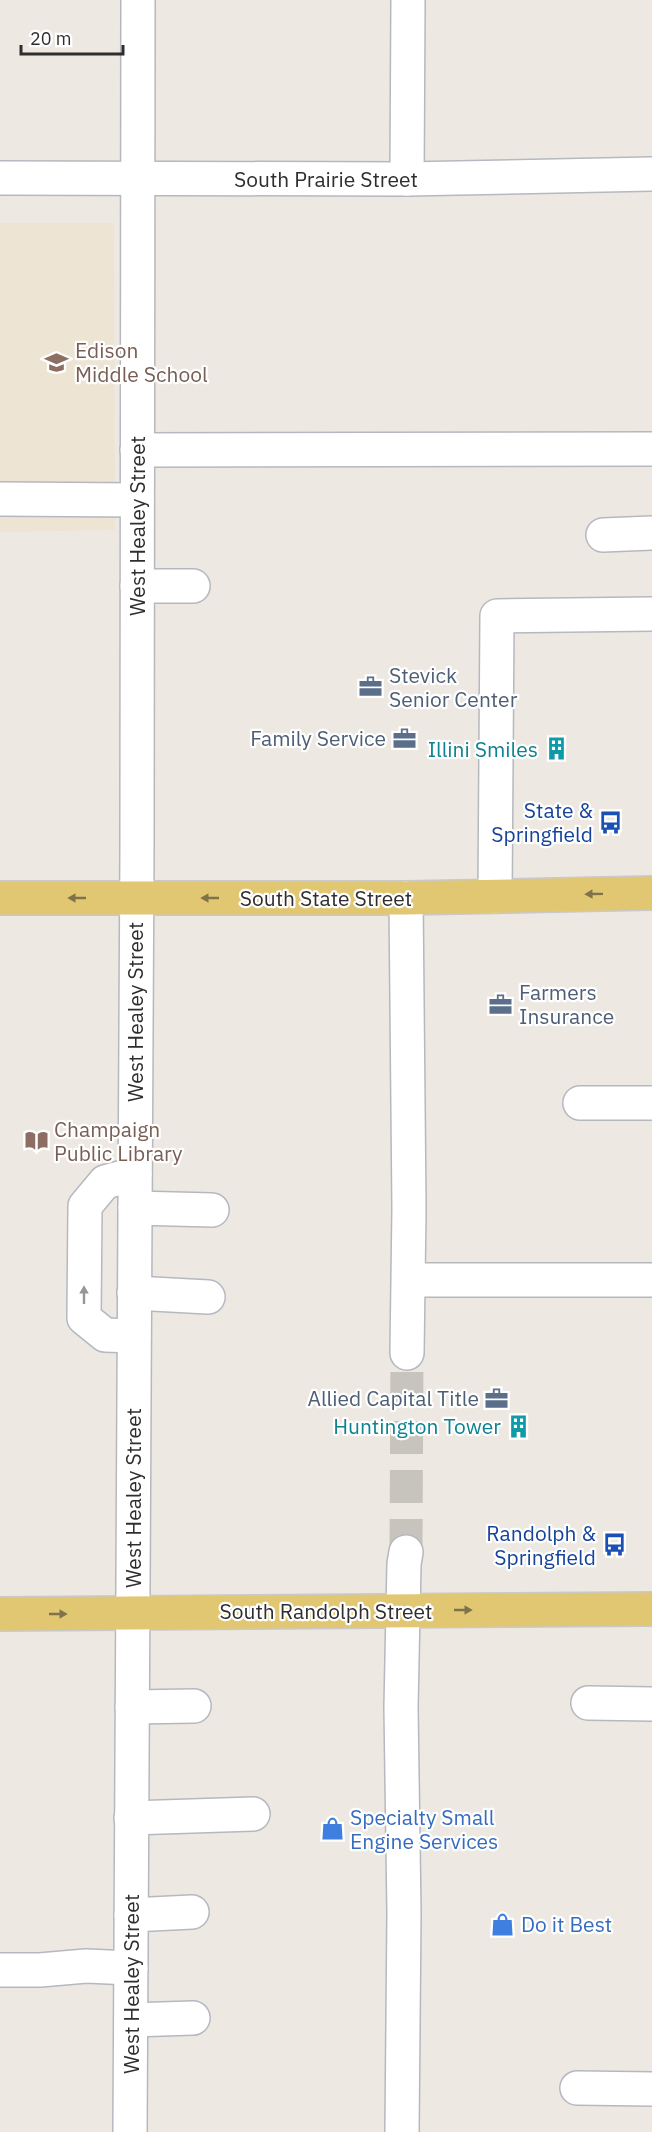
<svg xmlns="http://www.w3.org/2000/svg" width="652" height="2132" viewBox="0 0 652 2132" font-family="'IBM Plex Sans',sans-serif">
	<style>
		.education { fill: #ede4d4 }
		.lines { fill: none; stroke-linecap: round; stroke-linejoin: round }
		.minor-tunnel { stroke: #c7c4be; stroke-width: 33; stroke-dasharray: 33 16; stroke-linecap: butt }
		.minor-casing { stroke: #b6b8c0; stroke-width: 36 }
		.major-casing { stroke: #c9c9c9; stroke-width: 36 }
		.minor { stroke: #fff; stroke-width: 33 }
		.major { stroke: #e2c772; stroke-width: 33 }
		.oneway { fill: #7f734d }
		.oneway2 { fill: #969696 }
		.labels { text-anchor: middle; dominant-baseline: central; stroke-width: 4.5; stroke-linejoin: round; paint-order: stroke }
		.street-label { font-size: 21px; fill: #2e2e2e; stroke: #fff }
		.education-label { font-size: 21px; fill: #785e54; stroke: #fff; text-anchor: start }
		.service-label { font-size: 21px; fill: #4e5e75; stroke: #fff; text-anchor: start }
		.culture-label { font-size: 21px; fill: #0d838f; stroke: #fff; text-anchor: end }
		.transit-label { font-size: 21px; fill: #164399; stroke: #fff; text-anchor: end }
		.shop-label { font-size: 21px; fill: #366cbe; stroke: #fff; text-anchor: start }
	</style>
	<rect width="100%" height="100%" fill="#ede9e2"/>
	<!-- education -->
	<path class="education" d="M 0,223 L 114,223 L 115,530 L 0,532 Z"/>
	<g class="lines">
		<!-- minor-tunnel -->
		<path class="minor-tunnel" d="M 406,1552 L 407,1353"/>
		<defs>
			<g id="minor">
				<path d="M 0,178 L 407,179 L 652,174"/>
				<path d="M 407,179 L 408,0"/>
				<path d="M 137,450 L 652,449"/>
				<path d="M 0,499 L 137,500"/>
				<path d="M 603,535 L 652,533"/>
				<path d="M 137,586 L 193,586"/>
				<path d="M 495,896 L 497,616 L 652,614"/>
				<path d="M 406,898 L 409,1209 L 407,1353"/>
				<path d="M 580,1103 L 652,1103"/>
				<path d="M 135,1208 L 212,1210"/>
				<path d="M 409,1280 L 652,1280"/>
				<path d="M 134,1293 L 208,1297"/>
				<path d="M 134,1336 L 105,1335 L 84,1318 L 85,1206 L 105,1182 L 135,1174"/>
				<path d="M 588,1703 L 652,1704"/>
				<path d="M 132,1707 L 194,1706"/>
				<path d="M 131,1818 L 253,1814"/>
				<path d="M 131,1915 L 192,1912"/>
				<path d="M 0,1970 L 40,1970 L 86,1966 L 131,1968"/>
				<path d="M 131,2020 L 193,2018"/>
				<path d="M 577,2088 L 652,2089"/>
				<path d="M 130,2132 L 137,847 L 138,0"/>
				<path d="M 402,2132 L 404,1913 L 401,1707 L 404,1564 L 406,1552"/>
			</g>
			<g id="major">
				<path d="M 0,898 L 406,898 L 652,893"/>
				<path d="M 0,1614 L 652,1609"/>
			</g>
		</defs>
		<!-- minor casing -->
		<use href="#minor" class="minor-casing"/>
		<!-- major casing -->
		<use href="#major" class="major-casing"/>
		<!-- minor -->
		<use href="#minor" class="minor"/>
		<!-- major -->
		<use href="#major" class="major"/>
	</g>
	<!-- one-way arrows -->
	<defs><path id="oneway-solid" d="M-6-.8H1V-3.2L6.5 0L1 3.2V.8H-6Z" transform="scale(1.5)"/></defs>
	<g class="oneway">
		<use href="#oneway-solid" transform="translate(594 894) rotate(179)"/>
		<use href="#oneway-solid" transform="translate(77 898) rotate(-180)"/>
		<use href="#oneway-solid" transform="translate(210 898) rotate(180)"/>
		<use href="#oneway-solid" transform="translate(463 1610)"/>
		<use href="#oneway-solid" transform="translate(58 1614)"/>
	</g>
	<use class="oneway2" href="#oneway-solid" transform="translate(84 1295) rotate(-90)"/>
	<!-- icons -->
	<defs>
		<symbol id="school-bare" viewBox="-9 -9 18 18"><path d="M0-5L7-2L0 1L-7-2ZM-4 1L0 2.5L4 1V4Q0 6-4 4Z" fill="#8d6e63" stroke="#fff" stroke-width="2.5" paint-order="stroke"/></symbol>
		<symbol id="office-bare" viewBox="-9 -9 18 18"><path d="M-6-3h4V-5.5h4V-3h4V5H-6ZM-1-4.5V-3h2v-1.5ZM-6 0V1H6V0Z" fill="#5c6f8a" stroke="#fff" stroke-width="2.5" paint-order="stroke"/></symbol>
		<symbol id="building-bare" viewBox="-9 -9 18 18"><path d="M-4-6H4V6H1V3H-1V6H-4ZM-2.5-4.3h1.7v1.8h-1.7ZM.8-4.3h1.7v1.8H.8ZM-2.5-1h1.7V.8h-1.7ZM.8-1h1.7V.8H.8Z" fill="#0f9aa8" stroke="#fff" stroke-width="2.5" paint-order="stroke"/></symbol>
		<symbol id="bus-bare" viewBox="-9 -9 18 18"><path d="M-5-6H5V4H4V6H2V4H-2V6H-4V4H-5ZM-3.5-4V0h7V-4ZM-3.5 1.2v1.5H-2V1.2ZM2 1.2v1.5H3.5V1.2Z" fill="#1a4fb4" stroke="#fff" stroke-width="2.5" paint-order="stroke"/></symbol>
		<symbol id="library-bare" viewBox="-9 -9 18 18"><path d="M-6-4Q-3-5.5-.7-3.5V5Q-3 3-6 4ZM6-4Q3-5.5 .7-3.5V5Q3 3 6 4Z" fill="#8d6e63" stroke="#fff" stroke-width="2.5" paint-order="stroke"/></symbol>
		<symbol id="shop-bare" viewBox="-9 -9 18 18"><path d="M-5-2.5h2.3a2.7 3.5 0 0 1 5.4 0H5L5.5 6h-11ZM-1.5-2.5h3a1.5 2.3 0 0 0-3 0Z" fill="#3f7fe0" stroke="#fff" stroke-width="2.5" paint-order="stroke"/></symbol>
	</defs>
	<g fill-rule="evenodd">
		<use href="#school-bare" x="40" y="346" width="33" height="33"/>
		<use href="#office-bare" x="354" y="670" width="33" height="33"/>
		<use href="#office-bare" x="388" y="722" width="33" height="33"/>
		<use href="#building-bare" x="540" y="732" width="33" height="33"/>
		<use href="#bus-bare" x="594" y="806" width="33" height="33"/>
		<use href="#office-bare" x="484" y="988" width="33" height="33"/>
		<use href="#library-bare" x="20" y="1124" width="33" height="33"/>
		<use href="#office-bare" x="480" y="1382" width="33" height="33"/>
		<use href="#building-bare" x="502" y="1410" width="33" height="33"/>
		<use href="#bus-bare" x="598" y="1528" width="33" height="33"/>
		<use href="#shop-bare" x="316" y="1812" width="33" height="33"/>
		<use href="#shop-bare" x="486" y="1908" width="33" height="33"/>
	</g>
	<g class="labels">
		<!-- street labels -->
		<g class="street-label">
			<text x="326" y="179">South Prairie Street</text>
			<text transform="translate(137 526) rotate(-90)">West Healey Street</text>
			<text x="326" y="898">South State Street</text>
			<text transform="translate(135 1012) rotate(-90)">West Healey Street</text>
			<text transform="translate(133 1498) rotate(-90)">West Healey Street</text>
			<text x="326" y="1611">South Randolph Street</text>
			<text transform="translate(131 1984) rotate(-90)">West Healey Street</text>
		</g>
		<!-- education labels -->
		<g class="education-label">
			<text x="75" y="350">Edison<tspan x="75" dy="24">Middle School</tspan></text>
			<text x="54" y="1129">Champaign<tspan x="54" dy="24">Public Library</tspan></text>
		</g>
		<!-- service labels -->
		<g class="service-label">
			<text x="389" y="675">Stevick<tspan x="389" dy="24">Senior Center</tspan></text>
			<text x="386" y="738" text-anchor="end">Family Service</text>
			<text x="519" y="992">Farmers<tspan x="519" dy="24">Insurance</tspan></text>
			<text x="479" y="1398" text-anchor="end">Allied Capital Title</text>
		</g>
		<!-- culture labels -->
		<g class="culture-label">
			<text x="538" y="749">Illini Smiles</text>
			<text x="501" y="1426">Huntington Tower</text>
		</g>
		<!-- transit labels -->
		<g class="transit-label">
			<text x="593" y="810">State &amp;<tspan x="593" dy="24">Springfield</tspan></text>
			<text x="596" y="1533">Randolph &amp;<tspan x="596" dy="24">Springfield</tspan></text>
		</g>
		<!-- shop labels -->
		<g class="shop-label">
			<text x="350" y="1817">Specialty Small<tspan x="350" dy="24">Engine Services</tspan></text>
			<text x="521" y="1924">Do it Best</text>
		</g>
	</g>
	<!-- scale -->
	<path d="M21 45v9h102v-9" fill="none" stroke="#2e2e2e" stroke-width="3"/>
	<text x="30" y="45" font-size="18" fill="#2e2e2e" stroke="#ffffff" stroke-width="4.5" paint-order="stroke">20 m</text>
</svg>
